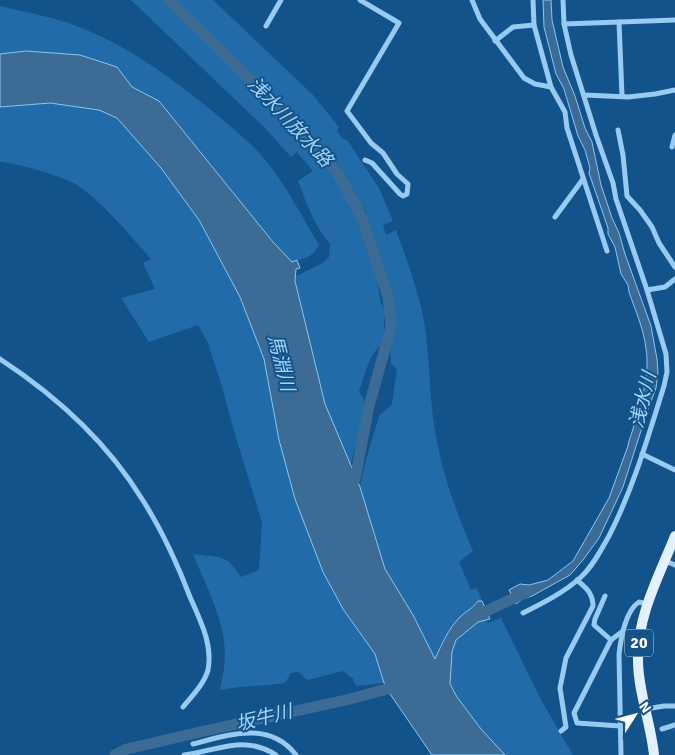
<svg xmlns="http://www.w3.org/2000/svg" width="675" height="755" viewBox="0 0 675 755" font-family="Signika,'Noto Sans JP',sans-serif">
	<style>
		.green { fill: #216ca8 }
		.water { fill: #3c6c95; stroke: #8bc6f4 }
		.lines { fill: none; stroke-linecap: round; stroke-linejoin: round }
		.river { stroke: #3c6c95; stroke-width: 11 }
		.minor { stroke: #99caf1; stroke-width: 5 }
		.primary { stroke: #e3f1ff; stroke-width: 10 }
		.labels { text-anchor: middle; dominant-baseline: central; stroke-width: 4; stroke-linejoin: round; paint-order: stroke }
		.shield { fill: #12538b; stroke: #b8cbdc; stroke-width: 1 }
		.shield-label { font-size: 16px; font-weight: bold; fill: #fff }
		.water-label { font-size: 19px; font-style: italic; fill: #a5d3f8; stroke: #12538b }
	</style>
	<rect width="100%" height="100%" fill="#12538b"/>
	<!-- green -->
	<g class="green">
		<path d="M 131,0 L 213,0 L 312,94 L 339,127 L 337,131 L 343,139 L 347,140 L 379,188 L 393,221 L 383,225 L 386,235 L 396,230 C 407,260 418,290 424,321 C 430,358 429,395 435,431 C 442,473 456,512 473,551 L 459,562 L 471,590 L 477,588 L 482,601 L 478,601 C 472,608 465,611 460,617 C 449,629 440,644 435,659 L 413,615 L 385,569 L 360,487 L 364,467 L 379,416 L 392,404 L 397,369 L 391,364 L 390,347 L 394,323 L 391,297 L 365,209 L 356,212 L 374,266 L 381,303 L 384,310 L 384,342 C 368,355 365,374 359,392 L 364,400 L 361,428 L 350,466 L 325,404 L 295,281 L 296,276 L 323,263 L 329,257 L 330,244 C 315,227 306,202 298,181 L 313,171 L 297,152 L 291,157 L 266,129 Z"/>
		<path d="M 0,6 C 25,12 53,17 77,26 C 129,46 175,80 217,115 C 232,128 249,141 262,156 C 283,180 302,217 319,245 C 311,259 306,257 292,262 L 273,242 L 159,101 L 132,87 L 117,67 L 80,55 L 26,51 L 0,54 Z"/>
		<path d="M 50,103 L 99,110 L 117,118 L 162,168 L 199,220 L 240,297 L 264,359 L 279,440 L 295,498 L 343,609 L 375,654 L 384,683 L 356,686 L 353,679 L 343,671 L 307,680 L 299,672 L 291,673 L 285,683 C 263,686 242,686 220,690 C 222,679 225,667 225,655 C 225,620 206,586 193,554 L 219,557 L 230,562 L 241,577 L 259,570 L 262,522 L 234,431 L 222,387 L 208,343 L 198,325 L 149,342 L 121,298 L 155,289 L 143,263 L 151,259 C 129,234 107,207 80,187 C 67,177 17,163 0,162 L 0,107 Z"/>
		<path d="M 501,618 L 540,698 L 573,755 L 505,755 L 481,729 L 457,697 L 450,684 L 452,651 L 456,640 L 478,622 L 485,620 L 488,623 Z"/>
	</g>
	<!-- water -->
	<g class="water">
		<path d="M 543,0 L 551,0 L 552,20 L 563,67 L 575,96 L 585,128 L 592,142 L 601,185 L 612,218 L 619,233 L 625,254 L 651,326 L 657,359 L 658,373 L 656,388 L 647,412 L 623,487 L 599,538 L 583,560 L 570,575 L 532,596 L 523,599 L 516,604 L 509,590 L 520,584 L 529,585 L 548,580 L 573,561 L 609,498 L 628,446 C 629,438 634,430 634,422 C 642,401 650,372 646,349 C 644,329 635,310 629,292 L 628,285 L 621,274 L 615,247 L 608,234 L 608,228 L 589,173 L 590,168 L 585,150 L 578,136 L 564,89 L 556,74 L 544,27 Z"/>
		<path d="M 26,51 L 80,55 L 117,67 L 132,87 L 159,101 L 273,242 L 292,262 L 297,260 L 300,268 L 296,269 L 295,281 L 325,404 L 360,487 L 385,569 L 413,615 L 435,659 C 442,644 448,629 460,617 C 466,611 472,609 478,601 L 482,601 L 490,619 L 478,622 L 456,640 L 452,652 L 450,684 L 457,697 L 481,729 L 505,755 L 432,755 L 390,694 L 384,683 L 375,654 L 343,609 L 323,572 L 295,499 L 279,440 L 264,359 L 240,297 L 199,220 L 161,168 L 117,118 L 99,110 L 50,103 L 0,107 L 0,54 Z"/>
	</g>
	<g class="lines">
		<!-- river -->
		<g class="river">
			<path d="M 169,0 L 297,125 L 338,174 L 362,218 L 388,297 L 391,327 L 369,406 L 355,479 L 347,490"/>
			<path d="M 474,617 L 527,592"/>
			<path d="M 115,755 L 127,749 L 200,732 L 346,700 L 402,685"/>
		</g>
		<!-- minor -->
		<g class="minor">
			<path d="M 360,0 L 399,23 L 347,111 L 371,143 L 383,153 L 397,174 L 408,184 L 407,194 L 403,196 L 400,194 L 372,163 L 365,160"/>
			<path d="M 472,0 L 480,19 L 524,78 L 535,84 L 551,87"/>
			<path d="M 533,0 L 534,25 L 551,87 L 565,112 L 567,128 L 607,251"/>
			<path d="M 619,22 L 622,96"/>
			<path d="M 564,24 L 675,20"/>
			<path d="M 266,26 L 281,0"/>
			<path d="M 495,41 L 513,27 L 534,25"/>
			<path d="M 585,95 L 628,97 L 655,94 L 675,90"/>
			<path d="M 618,130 L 623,155 L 627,196 L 640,210 L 652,227 L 659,243 L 675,267"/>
			<path d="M 672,147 L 675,135"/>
			<path d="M 555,217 L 583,179"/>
			<path d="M 647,290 L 665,287 L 675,279"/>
			<path d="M 0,359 C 55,395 107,442 142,499 C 162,530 177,563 190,597 C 200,620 213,644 208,670 C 204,684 192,696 183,707"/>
			<path d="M 642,454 L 675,470"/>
			<path d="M 665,561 L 675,565"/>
			<path d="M 605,596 L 595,619 L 594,625 L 611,640"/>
			<path d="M 523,613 C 543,603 565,592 581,577 C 593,566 601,550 609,536 C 633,489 648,437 664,386 L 667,372 L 666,354 L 647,290 L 616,199 L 613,183 L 596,135 L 571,55 L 564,24 L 563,0"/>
			<path d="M 646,709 L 664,706 L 675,706"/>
			<path d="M 620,726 L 577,723 L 574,713 L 611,640 L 623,631"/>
			<path d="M 662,729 L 675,725"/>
			<path d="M 561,731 L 566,727 L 560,688 L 566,658 L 593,606 C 593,593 586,588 577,580"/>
			<path d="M 193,744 C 228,735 269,720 296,755"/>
			<path d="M 184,755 C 217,751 244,734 276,755"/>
			<path d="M 621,755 L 619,654 C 621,638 625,611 639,602 L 647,604"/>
		</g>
		<!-- primary -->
		<path class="primary" d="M 654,755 C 651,723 638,692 638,660 C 637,616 659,576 675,536"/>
	</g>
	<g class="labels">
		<!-- shield labels -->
		<rect class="shield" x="625" y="629.5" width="28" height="27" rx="4"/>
		<g class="shield-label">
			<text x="639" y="643">20</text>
		</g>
		<!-- water labels -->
		<g class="water-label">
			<text transform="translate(290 122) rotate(47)">浅水川放水路</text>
			<text transform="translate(281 363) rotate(76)">馬淵川</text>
			<text transform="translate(643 400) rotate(-76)">浅水川</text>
			<text transform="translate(264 718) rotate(-14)">坂牛川</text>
		</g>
	</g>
	<!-- north arrow -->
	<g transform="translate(635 715) rotate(54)" stroke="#12538b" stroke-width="4" paint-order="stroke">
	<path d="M0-4L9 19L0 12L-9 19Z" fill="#ffffff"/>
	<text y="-8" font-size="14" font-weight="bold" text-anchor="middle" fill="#ffffff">N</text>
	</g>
</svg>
